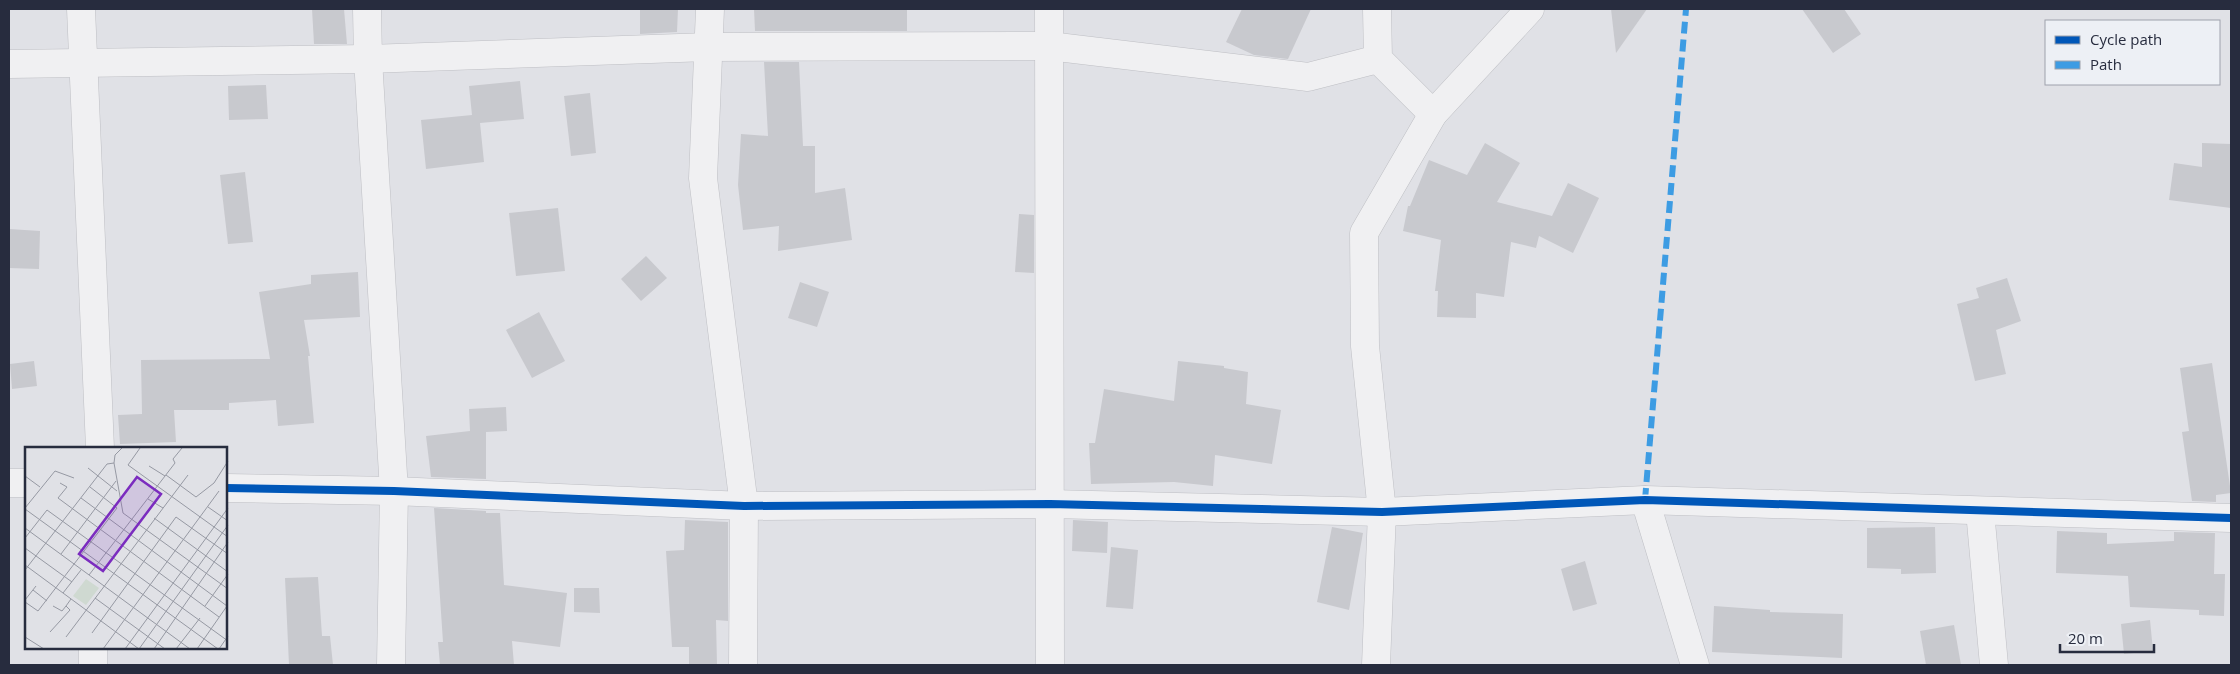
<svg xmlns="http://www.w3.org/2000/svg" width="2240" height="674" viewBox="0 0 2240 674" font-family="'Open Sans',sans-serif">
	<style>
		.building { fill: #c8c9ce }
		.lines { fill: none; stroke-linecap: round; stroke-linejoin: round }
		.minor-casing { stroke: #bebfc4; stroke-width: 29 }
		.minor { stroke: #f0f0f2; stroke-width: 28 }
		.quiet { stroke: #3d9ce3; stroke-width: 6; stroke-dasharray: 12 6; stroke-linecap: butt }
		.cycleway-casing { stroke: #edf0f5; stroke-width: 11 }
		.cycleway { stroke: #0057b8; stroke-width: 8 }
		.inset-road { fill: none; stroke: #9699a3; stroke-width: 1 }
		.view { fill: #7b2cbf; fill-opacity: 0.15; stroke: #7b2cbf; stroke-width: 2.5 }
		.inset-edge { fill: none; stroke: #272c3e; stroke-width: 2.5 }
	</style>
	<rect width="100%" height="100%" fill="#e0e1e6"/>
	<!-- building -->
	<g class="building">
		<path d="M 312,9 L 344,9 L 347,44 L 314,44 Z"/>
		<path d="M 640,9 L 678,9 L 677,32 L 640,34 Z"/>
		<path d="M 754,9 L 907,9 L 907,31 L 755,31 Z"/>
		<path d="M 1242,9 L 1311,9 L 1288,59 L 1254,55 L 1226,42 Z"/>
		<path d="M 1611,9 L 1647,9 L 1616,53 Z"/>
		<path d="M 1802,9 L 1844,9 L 1861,34 L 1833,53 Z"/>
		<path d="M 764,62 L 799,62 L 803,146 L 815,146 L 815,193 L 845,188 L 852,240 L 778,251 L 779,226 L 743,230 L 738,185 L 741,134 L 768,136 Z"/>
		<path d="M 520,81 L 524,119 L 480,123 L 484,162 L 426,169 L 421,120 L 472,115 L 469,86 Z"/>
		<path d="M 266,85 L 268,119 L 229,120 L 228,86 Z"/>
		<path d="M 590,93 L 596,153 L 571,156 L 564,96 Z"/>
		<path d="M 1485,143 L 1520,163 L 1497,202 L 1552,216 L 1568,183 L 1599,198 L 1573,253 L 1539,236 L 1536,248 L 1511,242 L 1504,297 L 1476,293 L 1476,318 L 1437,317 L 1438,291 L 1435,291 L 1441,240 L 1403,231 L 1408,206 L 1410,206 L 1429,160 L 1467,175 Z"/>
		<path d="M 2202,143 L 2231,144 L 2231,208 L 2169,200 L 2174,163 L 2202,167 Z"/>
		<path d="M 245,172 L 253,242 L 228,244 L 220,175 Z"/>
		<path d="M 558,208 L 565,271 L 516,276 L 509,213 Z"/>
		<path d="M 1019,214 L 1034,215 L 1034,273 L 1015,272 Z"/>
		<path d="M 9,229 L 40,231 L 39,269 L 9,268 Z"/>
		<path d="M 646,256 L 667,278 L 641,301 L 621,279 Z"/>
		<path d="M 358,272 L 360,317 L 304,320 L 310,356 L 308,356 L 314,423 L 278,426 L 276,400 L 229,403 L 229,410 L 174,410 L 176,442 L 120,444 L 118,415 L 142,414 L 141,360 L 270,359 L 259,292 L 311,284 L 311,275 Z"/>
		<path d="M 2007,278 L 2021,321 L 1996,330 L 2006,374 L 1975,381 L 1957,304 L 1979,298 L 1976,288 Z"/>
		<path d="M 800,282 L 829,292 L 817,327 L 788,318 Z"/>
		<path d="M 539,312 L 565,361 L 532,378 L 506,330 Z"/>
		<path d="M 34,361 L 37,386 L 12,389 L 10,364 Z"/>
		<path d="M 1178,361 L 1224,366 L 1224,368 L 1248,372 L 1246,404 L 1281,410 L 1272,464 L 1215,455 L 1213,486 L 1174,482 L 1091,484 L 1089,443 L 1095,443 L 1104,389 L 1174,401 Z"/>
		<path d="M 2212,363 L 2231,493 L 2216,495 L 2216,502 L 2192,501 L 2182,432 L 2189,431 L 2180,368 Z"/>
		<path d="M 506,407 L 507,431 L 486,432 L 486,479 L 431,477 L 426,436 L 470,431 L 469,409 Z"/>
		<path d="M 434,508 L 486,511 L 486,513 L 500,513 L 504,585 L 567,593 L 560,647 L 512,641 L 514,665 L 440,665 L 438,642 L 443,642 Z"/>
		<path d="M 685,520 L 728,522 L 728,621 L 716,620 L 717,665 L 689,665 L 689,647 L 672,647 L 666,551 L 684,550 Z"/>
		<path d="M 1073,520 L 1108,522 L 1107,553 L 1072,551 Z"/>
		<path d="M 1332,527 L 1363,533 L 1349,610 L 1317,602 Z"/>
		<path d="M 1935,527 L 1936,573 L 1901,574 L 1901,569 L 1867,568 L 1867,528 Z"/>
		<path d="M 2057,531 L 2107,533 L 2107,544 L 2174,541 L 2174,532 L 2215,533 L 2214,574 L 2225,574 L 2224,616 L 2199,615 L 2199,610 L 2130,607 L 2128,576 L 2056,573 Z"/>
		<path d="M 1111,547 L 1138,550 L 1133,609 L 1106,607 Z"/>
		<path d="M 1585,561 L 1597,604 L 1573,611 L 1561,569 Z"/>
		<path d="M 318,577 L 322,636 L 330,636 L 333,665 L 289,665 L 285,578 Z"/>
		<path d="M 574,588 L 599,588 L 600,613 L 574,612 Z"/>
		<path d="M 1714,606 L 1770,610 L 1770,612 L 1843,614 L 1842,658 L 1712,652 Z"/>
		<path d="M 2150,620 L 2153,651 L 2124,654 L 2121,624 Z"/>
		<path d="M 1954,625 L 1961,665 L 1926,665 L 1920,631 Z"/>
	</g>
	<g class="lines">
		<defs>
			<g id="minor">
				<path d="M 81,9 L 100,448"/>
				<path d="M 367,9 L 368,59 L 394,491 L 391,665"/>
				<path d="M 710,9 L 703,178 L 744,506 L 743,665"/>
				<path d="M 1049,9 L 1050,665"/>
				<path d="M 1377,9 L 1378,59 L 1433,114"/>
				<path d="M 9,64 L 368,59 L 708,47 L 1049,46 L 1308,77 L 1378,59"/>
				<path d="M 9,483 L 26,483"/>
				<path d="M 226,488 L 394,491 L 744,506 L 1050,504 L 1382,512 L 1645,500 L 2231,518"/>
				<path d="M 1645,500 L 1695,665"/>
				<path d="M 1980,511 L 1994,665"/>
				<path d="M 93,665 L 93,648"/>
				<path d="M 1376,665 L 1382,512 L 1365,346 L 1364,233 L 1433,114 L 1530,9"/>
			</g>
		</defs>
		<!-- minor casing -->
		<use href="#minor" class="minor-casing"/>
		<!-- minor -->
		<use href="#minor" class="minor"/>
		<!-- quiet -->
		<path class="quiet" d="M 1645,500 L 1686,9"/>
		<defs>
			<path id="cycleway" d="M 226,488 L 394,491 L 744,506 L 1050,504 L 1382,512 L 1645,500 L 2231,518"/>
		</defs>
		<!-- cycleway casing -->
		<use href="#cycleway" class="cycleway-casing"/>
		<!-- cycleway -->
		<use href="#cycleway" class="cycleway"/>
	</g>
	<!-- overview -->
	<g transform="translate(25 447)">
		<rect width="202" height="202" fill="#e0e1e6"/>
		<path d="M 61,132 L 74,141 L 61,158 L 48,149 Z" fill="#cfd9d1"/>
		<path class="inset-road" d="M 97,1 L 90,8 L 89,16 L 98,66 L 203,142M 115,1 L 103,18 L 203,90M 124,19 L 140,29M 63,21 L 92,44M 141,28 L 171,50 L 189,36 L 203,14M 0,29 L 15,40M 35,36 L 42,40 L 33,51 L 194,170M 65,40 L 92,61M 56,51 L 202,159 L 172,202M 123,52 L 138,61M 183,60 L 203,74M 0,61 L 30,24 L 49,31M 0,62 L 193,202M 129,71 L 203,125M 0,81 L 165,202M 0,91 L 22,63 L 203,194M 0,101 L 47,135M 36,107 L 91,34M 0,118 L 114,202M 0,123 L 82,17 L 89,16M 64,128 L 150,16 L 148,12 L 157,1M 8,143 L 22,154M 38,146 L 56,123M 70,151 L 140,202M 0,153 L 11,139M 0,155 L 13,164 L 92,61M 28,159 L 37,164 L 41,159M 180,159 L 203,127M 25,185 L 45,163 L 41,159 L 46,152M 67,186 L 151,70 L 203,107M 0,190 L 19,202M 41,190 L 163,28M 78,202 L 194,44M 100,202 L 203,61M 114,202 L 203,78M 129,202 L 203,95M 151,202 L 175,171M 194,202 L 203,189"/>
		<path class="view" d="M 112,30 L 136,47 L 78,124 L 54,107 Z"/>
		<rect width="202" height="202" class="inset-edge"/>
	</g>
	<!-- border -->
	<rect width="2240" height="674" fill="none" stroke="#272c3e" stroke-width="20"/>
	<!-- legend -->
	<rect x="2045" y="20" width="175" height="65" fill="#edf0f5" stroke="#9ea2ac"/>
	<rect x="2055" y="36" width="25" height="8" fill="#0057b8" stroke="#9ea2ac"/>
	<text x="2090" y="45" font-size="15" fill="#272c3e">Cycle path</text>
	<rect x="2055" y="61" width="25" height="8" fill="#3d9ce3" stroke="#9ea2ac"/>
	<text x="2090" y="70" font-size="15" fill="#272c3e">Path</text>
	<!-- scale -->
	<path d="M2060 644v8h94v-8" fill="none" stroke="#272c3e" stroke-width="2.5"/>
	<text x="2068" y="644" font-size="15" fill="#272c3e" stroke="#edf0f5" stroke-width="4" paint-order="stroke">20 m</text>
</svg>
